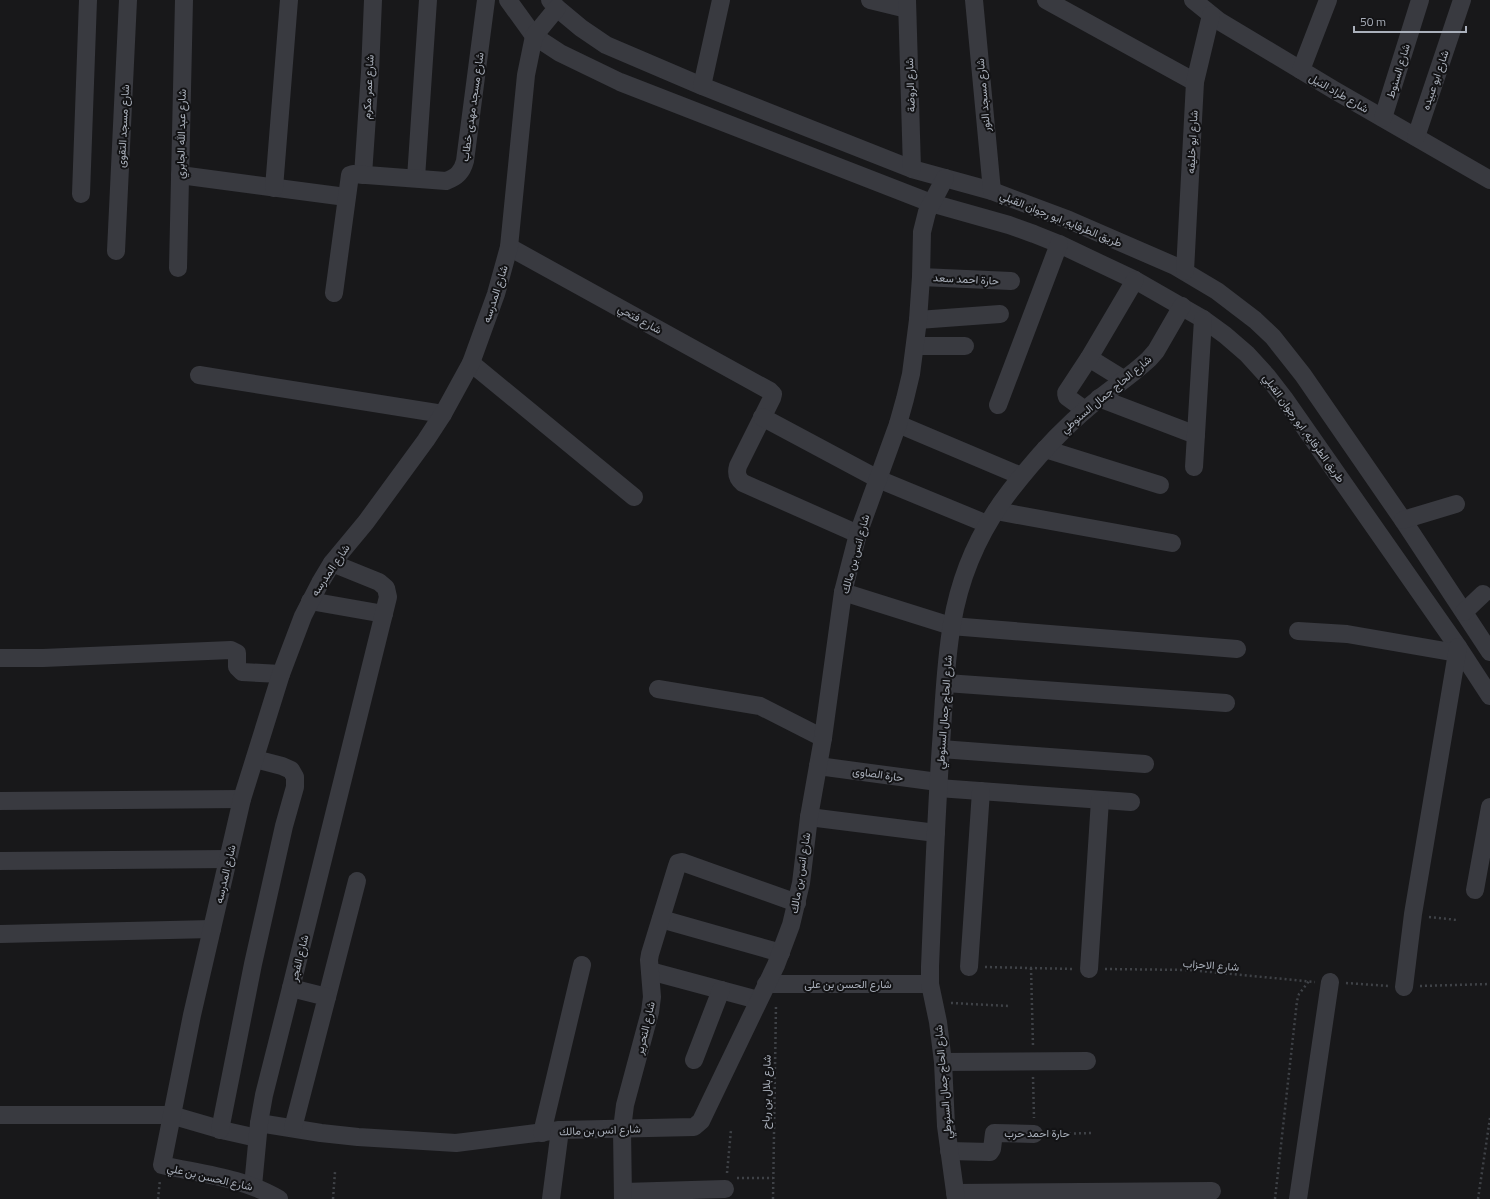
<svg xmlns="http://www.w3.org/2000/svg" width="1490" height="1199" viewBox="0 0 1490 1199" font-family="'Titillium Web',Vazirmatn,sans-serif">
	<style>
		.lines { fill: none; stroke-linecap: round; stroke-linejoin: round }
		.path { stroke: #3f4247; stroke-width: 2.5; stroke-dasharray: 2 3; stroke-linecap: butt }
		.minor { stroke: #393a40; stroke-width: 18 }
		.labels { text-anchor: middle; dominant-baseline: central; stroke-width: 4; stroke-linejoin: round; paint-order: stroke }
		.street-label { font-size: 11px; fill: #aab0bb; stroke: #131315 }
	</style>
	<rect width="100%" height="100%" fill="#18181a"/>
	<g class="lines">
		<!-- path -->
		<g class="path">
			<path d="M 1429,917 L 1457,920"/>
			<path d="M 985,967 L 1074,969"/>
			<path d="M 1031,968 L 1033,1046"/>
			<path d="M 1105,969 L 1190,970 L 1315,982"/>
			<path d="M 1346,983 L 1389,986"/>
			<path d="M 1420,986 L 1490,984"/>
			<path d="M 951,1003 L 1009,1006"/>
			<path d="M 1033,1077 L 1034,1118"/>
			<path d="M 1049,1134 L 1093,1133"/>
			<path d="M 727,1173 L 731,1130"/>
			<path d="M 737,1178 L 773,1178"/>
			<path d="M 158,1199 L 160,1180"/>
			<path d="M 333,1199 L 335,1172"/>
			<path d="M 773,1199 L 776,1005"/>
			<path d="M 1275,1199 L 1297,1001 L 1299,994 L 1309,981"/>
			<path d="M 1478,1199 L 1490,1118"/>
		</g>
		<!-- minor -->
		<g class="minor">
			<path d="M 508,0 L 534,36 L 560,53 L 620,82 L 931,203 L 1009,225 L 1034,234 L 1059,244 L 1135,280 L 1203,319 L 1225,335 L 1247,354 L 1267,376 L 1284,398 L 1458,647 L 1490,696"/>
			<path d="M 550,0 L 557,8 L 581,28 L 606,45 L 702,86 L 912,169 L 992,191 L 1069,220 L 1175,266 L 1217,291 L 1255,320 L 1273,337 L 1303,375 L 1403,520 L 1490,652"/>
			<path d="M 870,0 L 907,9"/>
			<path d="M 907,0 L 912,169"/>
			<path d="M 974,0 L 992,191"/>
			<path d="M 1046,0 L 1195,82"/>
			<path d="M 1193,0 L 1219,21 L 1334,90 L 1490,180"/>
			<path d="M 1301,70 L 1328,0"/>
			<path d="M 702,86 L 721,0"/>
			<path d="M 1383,118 L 1420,0"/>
			<path d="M 1416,137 L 1462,0"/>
			<path d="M 180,175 L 346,197"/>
			<path d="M 363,175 L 370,72 L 373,0"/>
			<path d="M 416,178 L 428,0"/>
			<path d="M 274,188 L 289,0"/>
			<path d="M 81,194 L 88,0"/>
			<path d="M 509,247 L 770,391 L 773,394 L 772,398 L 738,466 C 736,473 737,478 743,483 L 858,534"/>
			<path d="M 116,251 L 128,0"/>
			<path d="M 178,268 L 184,0"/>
			<path d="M 1185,271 L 1195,82 L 1211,15"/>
			<path d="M 921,277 L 1011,281"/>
			<path d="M 334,293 L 350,175 L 353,174 L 446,181 C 457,177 462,172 465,161 L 486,0"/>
			<path d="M 918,320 L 1000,314"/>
			<path d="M 915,346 L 965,346"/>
			<path d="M 1089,358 L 1123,379"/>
			<path d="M 471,363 L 634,497"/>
			<path d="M 199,375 L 443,414"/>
			<path d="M 1099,398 L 1196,435"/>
			<path d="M 998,405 L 1059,244"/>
			<path d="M 1085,410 L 1067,397 L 1066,393 L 1089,358 L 1135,280"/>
			<path d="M 762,417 L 878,479 L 987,524"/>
			<path d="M 898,424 L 1021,476"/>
			<path d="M 1045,449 L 1160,485"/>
			<path d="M 1194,467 L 1203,319"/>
			<path d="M 996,511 L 1172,543"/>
			<path d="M 1403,520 L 1456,504"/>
			<path d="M 843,592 L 951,626 L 1237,649"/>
			<path d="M 310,601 L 384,614"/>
			<path d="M 1464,612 L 1483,594"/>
			<path d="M 1298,631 L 1347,634 L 1457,653"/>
			<path d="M 0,658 L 43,658 L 231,650 L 237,653 L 237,667 L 242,672 L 281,674"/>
			<path d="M 946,683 L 1226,703"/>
			<path d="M 658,689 L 760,706 L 823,738"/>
			<path d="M 941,749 L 1145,764"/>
			<path d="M 818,766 L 938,782"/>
			<path d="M 938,788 L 1131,802"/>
			<path d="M 0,801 L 242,799"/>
			<path d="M 809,817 L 936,833"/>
			<path d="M 0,861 L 228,859"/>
			<path d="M 1475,890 L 1490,807"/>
			<path d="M 661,919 L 781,953"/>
			<path d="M 0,934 L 212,929"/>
			<path d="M 969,967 L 981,791"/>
			<path d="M 1089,969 L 1100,800"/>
			<path d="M 650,971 L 758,1000"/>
			<path d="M 766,984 L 930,984"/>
			<path d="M 1404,987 L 1413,914 L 1458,647"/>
			<path d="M 327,997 L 357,881"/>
			<path d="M 694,1060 L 721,990"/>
			<path d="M 943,1062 L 1087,1061"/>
			<path d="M 0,1115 L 171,1115 L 226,1131 L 257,1138"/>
			<path d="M 259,1123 L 321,1133 L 358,1137 L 456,1143 L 560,1130 L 694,1127 L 701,1121 L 776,965 L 791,925 L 801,883 L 809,817 L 823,738 L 843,592 L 858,534 L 898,424 L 905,399 L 911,374 L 918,320 L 921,277 L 922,232 L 927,212 L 945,178"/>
			<path d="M 293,1128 L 327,997 L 291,988 L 388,597 L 386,588 L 379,582 L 332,563"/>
			<path d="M 220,1130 L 253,964 L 284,826 L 295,787 L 295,777 L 291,770 L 282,766 L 255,759"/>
			<path d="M 542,1133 L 582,965"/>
			<path d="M 949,1151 L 990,1152 L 992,1149 L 994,1133 L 1034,1134"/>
			<path d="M 253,1186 L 259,1123 L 264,1095 L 291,988"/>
			<path d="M 624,1192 L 725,1189"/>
			<path d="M 955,1193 L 1212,1191"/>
			<path d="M 279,1199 C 244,1178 202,1174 162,1165 L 192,1015 L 242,799 L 281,674 L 303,616 L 320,583 L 332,563 L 366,522 L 426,440 L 443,414 L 471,363 L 496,294 L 509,247 L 526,75 L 534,36 L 557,8"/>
			<path d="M 551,1199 L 560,1130"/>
			<path d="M 623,1199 L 622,1129 L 625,1105 L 650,1012 L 652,997 L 649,960 L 650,954 L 677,866 L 678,863 L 682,862 L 797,903"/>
			<path d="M 956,1199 L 946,1126 L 943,1062 L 938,1022 L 930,984 L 930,967 C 933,892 936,818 941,744 C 944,704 945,664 952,624 C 960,576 980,530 1010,491 C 1034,460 1060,431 1090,406 C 1109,390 1131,376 1149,359 L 1156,351 L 1182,306"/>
			<path d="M 1298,1199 L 1330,982"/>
		</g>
	</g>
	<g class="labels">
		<!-- street labels -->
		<g class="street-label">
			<text transform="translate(1398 71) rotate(-73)">شارع السنوط</text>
			<text transform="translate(1435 80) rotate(-71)">شارع ابو عبيده</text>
			<text transform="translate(910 85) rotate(-92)">شارع الروضة</text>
			<text transform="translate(368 87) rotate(-87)">شارع عمر مكرم</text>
			<text transform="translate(1339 93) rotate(30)">شارع طراد النيل</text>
			<text transform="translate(983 95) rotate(-95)">شارع مسجد النور</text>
			<text transform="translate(472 107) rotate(-82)">شارع مسجد مهدى خطاب</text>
			<text transform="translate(123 126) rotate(-87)">شارع مسجد التقوى</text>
			<text transform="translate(181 134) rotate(-89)">شارع عبد الله الجابري</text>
			<text transform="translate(1192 142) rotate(-87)">شارع ابو خليفه</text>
			<text transform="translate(1061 219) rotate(22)">طريق الطرفايه, ابو رجوان القبلي</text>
			<text transform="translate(966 279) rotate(3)">حارة احمد سعد</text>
			<text transform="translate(495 294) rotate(-72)">شارع المدرسه</text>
			<text transform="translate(640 319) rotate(29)">شارع فتحي</text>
			<text transform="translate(1106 394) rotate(-40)">شارع الحاج جمال السنوطي</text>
			<text transform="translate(1304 428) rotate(54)">طريق الطرفايه, ابو رجوان القبلي</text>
			<text transform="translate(855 554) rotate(-75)">شارع انس بن مالك</text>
			<text transform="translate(330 570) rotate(-56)">شارع المدرسه</text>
			<text transform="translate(944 712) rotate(-86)">شارع الحاج جمال السنوطي</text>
			<text transform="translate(878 774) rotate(8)">حارة الصاوى</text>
			<text transform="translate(800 873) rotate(-81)">شارع انس بن مالك</text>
			<text transform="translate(225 874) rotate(-77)">شارع المدرسه</text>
			<text transform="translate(299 958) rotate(-76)">شارع الفجر</text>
			<text transform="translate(1211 965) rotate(4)">شارع الاحزاب</text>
			<text x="848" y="984">شارع الحسن بن على</text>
			<text transform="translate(645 1028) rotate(-77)">شارع التحرير</text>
			<text transform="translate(943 1082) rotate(-95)">شارع الحاج جمال السنوطي</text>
			<text transform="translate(766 1092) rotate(-89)">شارع بلال بن رباح</text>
			<text transform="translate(600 1130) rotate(-2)">شارع انس بن مالك</text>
			<text x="1037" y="1133">حارة احمد حرب</text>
			<text transform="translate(210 1177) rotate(13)">شارع الحسن بن علي</text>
		</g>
	</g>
	<!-- scale -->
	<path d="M1354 26v6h112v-6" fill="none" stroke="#aab0bb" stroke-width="2"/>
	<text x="1360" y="26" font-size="12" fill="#aab0bb" stroke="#131315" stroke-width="3" paint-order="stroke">50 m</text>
</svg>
